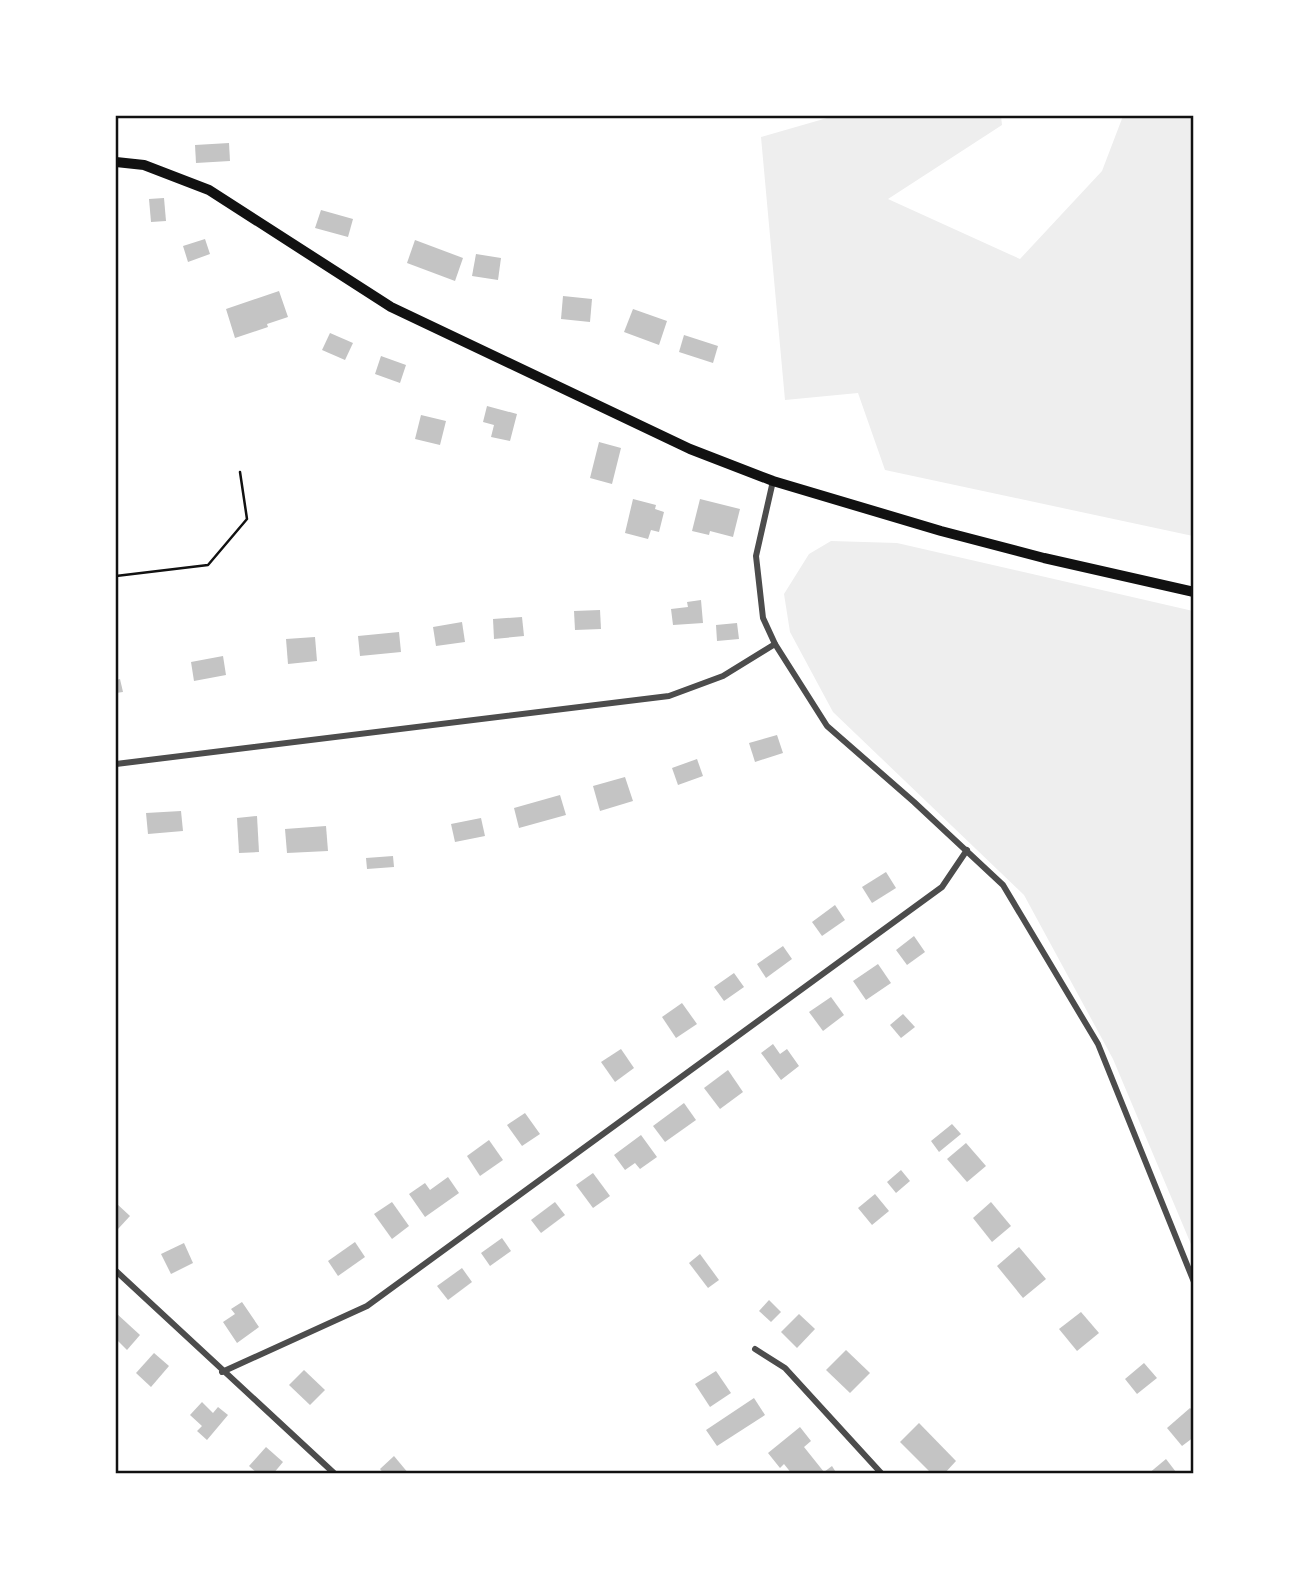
<svg xmlns="http://www.w3.org/2000/svg" width="1309" height="1589" viewBox="0 0 1309 1589" font-family="'PT Sans',sans-serif">
	<style>
		.green { fill: #eee }
		.building { fill: #c4c4c4 }
		.lines { fill: none; stroke-linecap: round; stroke-linejoin: round }
		.path { stroke: #111; stroke-width: 2.5 }
		.minor { stroke: #4c4c4c; stroke-width: 6 }
		.primary { stroke: #111; stroke-width: 10 }
		.neatline { fill: none; stroke: #111; stroke-width: 2.5 }
	</style>
	<rect width="100%" height="100%" fill="#fff"/>
	<!-- green -->
	<g class="green">
		<path d="M 834,116 L 1001,116 L 1002,125 L 888,199 L 1020,259 L 1102,171 L 1123,116 L 1193,116 L 1193,536 L 885,470 L 858,393 L 785,400 L 761,137 Z"/>
		<path d="M 831,541 L 897,543 L 1193,611 L 1193,1249 L 1113,1059 L 1024,895 L 833,712 L 790,632 L 784,594 L 809,554 Z"/>
	</g>
	<!-- building -->
	<g class="building">
		<path d="M 229,143 L 230,161 L 196,163 L 195,145 Z"/>
		<path d="M 164,198 L 166,221 L 151,222 L 149,199 Z"/>
		<path d="M 321,210 L 353,219 L 348,237 L 315,228 Z"/>
		<path d="M 205,239 L 210,254 L 188,262 L 183,246 Z"/>
		<path d="M 415,240 L 463,258 L 455,281 L 407,263 Z"/>
		<path d="M 476,254 L 501,258 L 498,280 L 472,276 Z"/>
		<path d="M 279,291 L 288,317 L 267,324 L 268,327 L 235,338 L 226,309 Z"/>
		<path d="M 563,296 L 592,299 L 590,322 L 561,319 Z"/>
		<path d="M 633,309 L 667,321 L 659,345 L 624,332 Z"/>
		<path d="M 330,333 L 353,343 L 345,360 L 322,350 Z"/>
		<path d="M 684,335 L 718,346 L 713,363 L 679,352 Z"/>
		<path d="M 381,356 L 406,365 L 400,383 L 375,374 Z"/>
		<path d="M 487,406 L 517,414 L 510,441 L 491,437 L 494,425 L 483,422 Z"/>
		<path d="M 421,415 L 446,421 L 440,445 L 415,439 Z"/>
		<path d="M 599,442 L 621,448 L 612,484 L 590,478 Z"/>
		<path d="M 633,499 L 656,505 L 655,509 L 664,512 L 659,532 L 651,530 L 648,539 L 625,533 Z"/>
		<path d="M 700,499 L 740,509 L 733,537 L 710,531 L 709,535 L 692,531 Z"/>
		<path d="M 701,600 L 703,623 L 673,625 L 671,609 L 688,607 L 687,602 Z"/>
		<path d="M 600,610 L 601,629 L 575,630 L 574,611 Z"/>
		<path d="M 522,617 L 524,636 L 494,639 L 493,619 Z"/>
		<path d="M 462,622 L 465,642 L 436,646 L 433,627 Z"/>
		<path d="M 737,623 L 739,639 L 717,641 L 716,625 Z"/>
		<path d="M 399,632 L 401,652 L 360,656 L 358,636 Z"/>
		<path d="M 315,637 L 317,661 L 288,664 L 286,639 Z"/>
		<path d="M 223,656 L 226,675 L 194,681 L 191,662 Z"/>
		<path d="M 120,679 L 123,692 L 116,693 L 116,680 Z"/>
		<path d="M 777,735 L 783,753 L 755,762 L 749,743 Z"/>
		<path d="M 697,759 L 703,776 L 678,785 L 672,768 Z"/>
		<path d="M 625,777 L 633,801 L 600,811 L 593,786 Z"/>
		<path d="M 560,795 L 566,815 L 519,828 L 514,808 Z"/>
		<path d="M 181,811 L 183,831 L 148,834 L 146,813 Z"/>
		<path d="M 257,816 L 259,852 L 239,853 L 237,818 Z"/>
		<path d="M 481,818 L 485,836 L 455,842 L 451,824 Z"/>
		<path d="M 326,826 L 328,851 L 287,853 L 285,829 Z"/>
		<path d="M 393,856 L 394,867 L 367,869 L 366,858 Z"/>
		<path d="M 886,872 L 896,888 L 872,903 L 862,887 Z"/>
		<path d="M 835,905 L 845,920 L 822,936 L 812,922 Z"/>
		<path d="M 914,936 L 925,952 L 907,965 L 896,950 Z"/>
		<path d="M 783,946 L 792,959 L 766,978 L 757,964 Z"/>
		<path d="M 878,964 L 891,983 L 866,1000 L 853,981 Z"/>
		<path d="M 734,973 L 744,987 L 724,1001 L 714,987 Z"/>
		<path d="M 831,997 L 844,1015 L 823,1031 L 809,1012 Z"/>
		<path d="M 682,1003 L 697,1024 L 676,1038 L 662,1017 Z"/>
		<path d="M 903,1014 L 915,1027 L 901,1038 L 890,1025 Z"/>
		<path d="M 773,1044 L 780,1054 L 787,1049 L 799,1066 L 781,1080 L 761,1053 Z"/>
		<path d="M 621,1049 L 634,1068 L 615,1082 L 601,1062 Z"/>
		<path d="M 728,1070 L 743,1092 L 720,1109 L 704,1088 Z"/>
		<path d="M 684,1103 L 696,1120 L 665,1142 L 653,1126 Z"/>
		<path d="M 525,1113 L 540,1134 L 522,1146 L 507,1125 Z"/>
		<path d="M 952,1124 L 961,1134 L 939,1152 L 931,1141 Z"/>
		<path d="M 641,1135 L 657,1157 L 640,1169 L 635,1163 L 625,1170 L 614,1155 Z"/>
		<path d="M 489,1140 L 503,1160 L 480,1176 L 467,1156 Z"/>
		<path d="M 966,1143 L 986,1166 L 967,1182 L 947,1159 Z"/>
		<path d="M 901,1170 L 910,1181 L 896,1193 L 887,1182 Z"/>
		<path d="M 593,1173 L 610,1196 L 593,1208 L 576,1185 Z"/>
		<path d="M 448,1177 L 459,1193 L 425,1217 L 409,1194 L 425,1183 L 430,1190 Z"/>
		<path d="M 875,1194 L 889,1211 L 872,1225 L 858,1208 Z"/>
		<path d="M 392,1202 L 409,1226 L 392,1239 L 374,1214 Z"/>
		<path d="M 555,1202 L 565,1215 L 541,1233 L 531,1220 Z"/>
		<path d="M 991,1202 L 1011,1226 L 992,1242 L 973,1218 Z"/>
		<path d="M 116,1203 L 130,1216 L 118,1229 L 116,1227 Z"/>
		<path d="M 502,1238 L 511,1251 L 490,1266 L 481,1253 Z"/>
		<path d="M 355,1242 L 365,1257 L 338,1276 L 328,1261 Z"/>
		<path d="M 184,1243 L 193,1263 L 171,1274 L 161,1254 Z"/>
		<path d="M 1019,1247 L 1046,1279 L 1023,1298 L 997,1266 Z"/>
		<path d="M 700,1254 L 719,1280 L 708,1288 L 689,1263 Z"/>
		<path d="M 462,1268 L 472,1282 L 448,1300 L 437,1286 Z"/>
		<path d="M 769,1300 L 781,1312 L 771,1322 L 759,1311 Z"/>
		<path d="M 242,1302 L 259,1327 L 237,1343 L 223,1322 L 235,1314 L 231,1309 Z"/>
		<path d="M 1081,1312 L 1099,1333 L 1077,1351 L 1059,1329 Z"/>
		<path d="M 116,1313 L 140,1335 L 127,1350 L 116,1339 Z"/>
		<path d="M 799,1314 L 815,1329 L 797,1348 L 781,1332 Z"/>
		<path d="M 846,1350 L 870,1373 L 850,1393 L 826,1370 Z"/>
		<path d="M 154,1353 L 169,1366 L 151,1387 L 136,1373 Z"/>
		<path d="M 1144,1363 L 1157,1378 L 1137,1394 L 1125,1379 Z"/>
		<path d="M 304,1370 L 325,1390 L 310,1405 L 289,1385 Z"/>
		<path d="M 716,1371 L 731,1393 L 710,1407 L 695,1384 Z"/>
		<path d="M 754,1398 L 765,1415 L 717,1446 L 706,1430 Z"/>
		<path d="M 202,1402 L 213,1413 L 218,1407 L 228,1415 L 207,1440 L 197,1431 L 202,1426 L 190,1415 Z"/>
		<path d="M 1190,1408 L 1194,1412 L 1194,1437 L 1182,1446 L 1167,1428 Z"/>
		<path d="M 919,1423 L 956,1461 L 944,1474 L 932,1474 L 900,1442 Z"/>
		<path d="M 800,1427 L 811,1441 L 804,1447 L 824,1472 L 832,1466 L 837,1474 L 792,1474 L 784,1464 L 780,1468 L 768,1453 Z"/>
		<path d="M 266,1447 L 283,1462 L 273,1474 L 258,1474 L 249,1466 Z"/>
		<path d="M 394,1456 L 409,1474 L 384,1474 L 380,1469 Z"/>
		<path d="M 1166,1459 L 1176,1472 L 1174,1474 L 1148,1474 Z"/>
	</g>
	<g class="lines">
		<!-- path -->
		<path class="path" d="M 116,576 L 208,565 L 247,519 L 240,472"/>
		<!-- minor -->
		<g class="minor">
			<path d="M 773,481 L 756,556 L 763,618 L 775,644 L 827,726 L 914,802 L 1003,885 L 1098,1044 L 1194,1282"/>
			<path d="M 116,764 L 669,696 L 723,676 L 775,644"/>
			<path d="M 116,1271 L 335,1474"/>
			<path d="M 755,1349 L 785,1368 L 882,1474"/>
			<path d="M 222,1372 L 367,1306 L 942,887 L 967,850"/>
		</g>
		<!-- primary -->
		<path class="primary" d="M 116,162 L 144,165 L 209,190 L 391,307 L 690,449 L 773,481 L 941,531 L 1044,558 L 1194,592"/>
	</g>
	<!-- border -->
	<rect width="1309" height="1589" fill="none" stroke="#ffffff" stroke-width="234"/>
	<rect x="117" y="117" width="1075" height="1355" class="neatline"/>
</svg>
